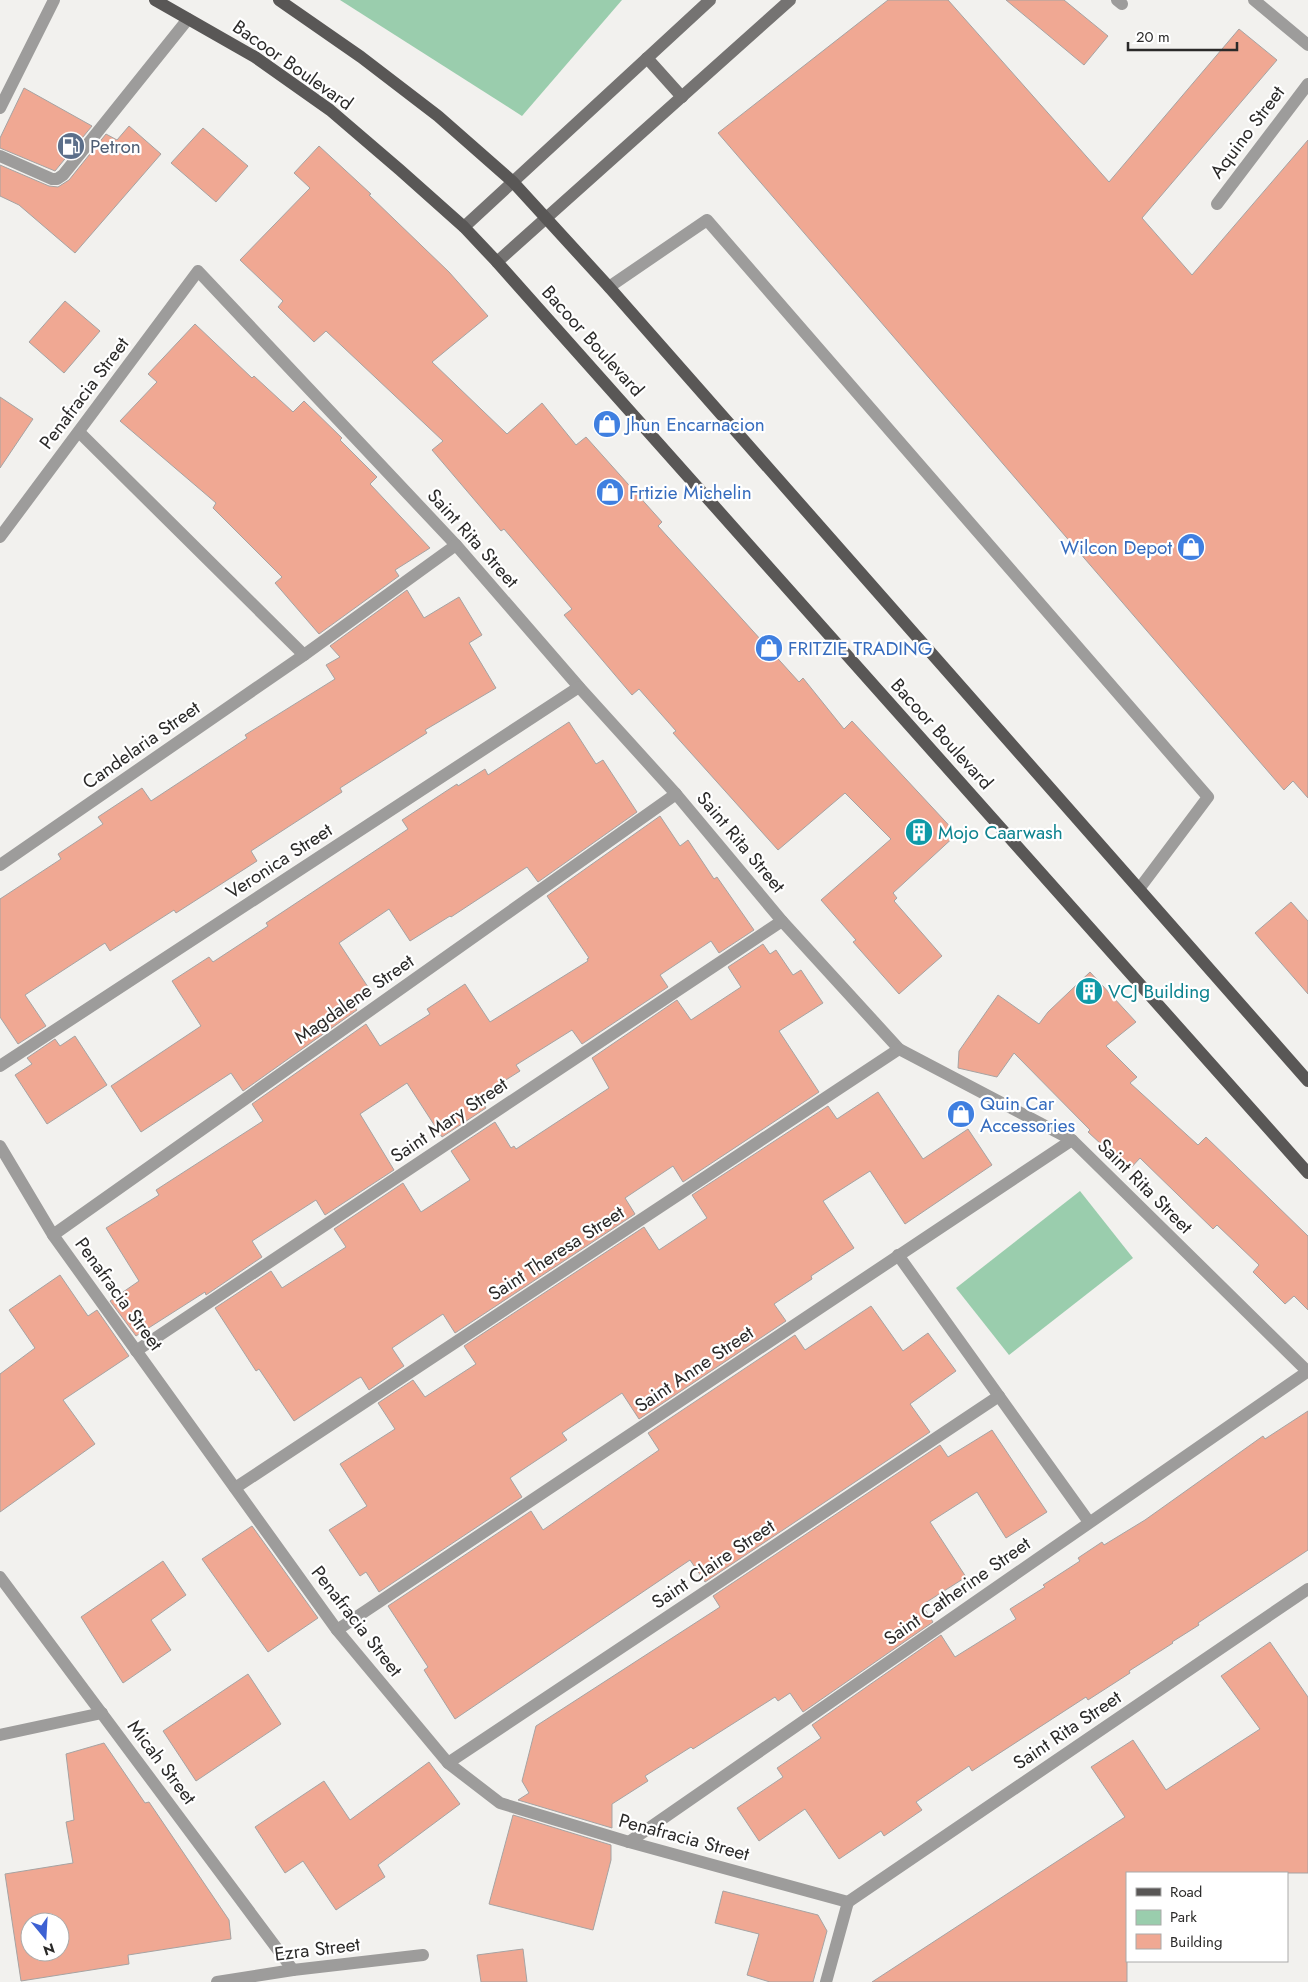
<svg xmlns="http://www.w3.org/2000/svg" width="1308" height="1982" viewBox="0 0 1308 1982" font-family="Jost,sans-serif">
	<style>
		.green { fill: #9acdad }
		.building { fill: #f0a893; stroke: #a6a3a2; fill-rule: evenodd }
		.lines { fill: none; stroke-linecap: round; stroke-linejoin: round }
		.lane { stroke: #9d9c9b; stroke-width: 12 }
		.street { stroke: #9d9c9b; stroke-width: 12 }
		.secondary { stroke: #757372; stroke-width: 12 }
		.primary { stroke: #595756; stroke-width: 12 }
		.labels { text-anchor: middle; dominant-baseline: central; stroke-width: 4.5; stroke-linejoin: round; paint-order: stroke }
		.street-label { font-size: 19px; fill: #2b2a29; stroke: #fff }
		.service-label { font-size: 19px; fill: #4e5e75; stroke: #fff; text-anchor: start }
		.shop-label { font-size: 19px; fill: #366cbe; stroke: #fff; text-anchor: start }
		.culture-label { font-size: 19px; fill: #0d838f; stroke: #fff; text-anchor: start }
	</style>
	<rect width="100%" height="100%" fill="#f2f1ee"/>
	<!-- green -->
	<g class="green">
		<path d="M 340,0 L 622,0 L 522,116 Z"/>
		<path d="M 1080,1191 L 1133,1258 L 1009,1355 L 956,1288 Z"/>
	</g>
	<!-- building -->
	<g class="building">
		<path d="M 888,0 L 948,0 L 1109,182 L 1239,29 L 1277,60 L 1142,218 L 1192,275 L 1308,140 L 1308,798 L 1293,781 L 1284,790 L 718,133 Z"/>
		<path d="M 1006,0 L 1064,0 L 1108,36 L 1084,65 Z"/>
		<path d="M 24,88 L 92,126 L 55,171 L 0,148 L 0,138 Z"/>
		<path d="M 129,126 L 161,154 L 75,253 L 19,205 L 0,196 L 0,165 L 49,186 L 58,187 L 69,180 L 106,134 L 117,140 Z"/>
		<path d="M 203,128 L 248,166 L 216,202 L 171,163 Z"/>
		<path d="M 319,146 L 371,194 L 369,195 L 449,272 L 488,316 L 432,362 L 507,434 L 542,403 L 576,445 L 586,437 L 662,522 L 658,526 L 799,682 L 803,678 L 844,729 L 852,721 L 957,834 L 893,893 L 897,898 L 894,901 L 942,956 L 899,994 L 853,942 L 856,940 L 821,900 L 891,839 L 845,793 L 778,850 L 673,733 L 676,731 L 639,689 L 632,695 L 564,615 L 572,609 L 504,529 L 501,531 L 432,450 L 443,441 L 326,331 L 314,342 L 278,307 L 283,301 L 240,260 L 310,188 L 294,173 Z"/>
		<path d="M 65,301 L 100,331 L 64,373 L 29,342 Z"/>
		<path d="M 195,324 L 252,378 L 254,376 L 293,412 L 304,401 L 342,438 L 340,440 L 377,477 L 370,484 L 430,548 L 395,570 L 399,576 L 319,634 L 275,583 L 282,577 L 213,508 L 216,503 L 120,421 L 157,382 L 148,374 Z"/>
		<path d="M 0,397 L 33,419 L 0,468 Z"/>
		<path d="M 407,590 L 424,618 L 459,597 L 482,635 L 469,643 L 496,688 L 425,730 L 427,733 L 340,788 L 342,792 L 251,851 L 257,861 L 176,913 L 174,910 L 110,951 L 105,943 L 25,995 L 46,1026 L 18,1044 L 0,1017 L 0,899 L 61,859 L 58,854 L 103,824 L 98,817 L 142,788 L 151,801 L 247,738 L 245,735 L 335,679 L 326,665 L 340,657 L 330,646 Z"/>
		<path d="M 569,722 L 596,764 L 603,760 L 637,812 L 538,882 L 527,867 L 451,917 L 450,916 L 410,941 L 389,909 L 339,943 L 368,987 L 349,999 L 357,1010 L 243,1091 L 231,1073 L 141,1132 L 111,1086 L 201,1026 L 172,981 L 209,957 L 213,962 L 268,926 L 266,923 L 408,829 L 402,820 L 457,784 L 458,786 L 485,769 L 488,775 Z"/>
		<path d="M 660,816 L 680,846 L 688,840 L 714,879 L 717,877 L 754,930 L 719,953 L 711,941 L 660,975 L 668,987 L 582,1044 L 572,1030 L 516,1065 L 520,1071 L 479,1097 L 486,1108 L 442,1137 L 407,1083 L 360,1114 L 394,1170 L 325,1215 L 316,1200 L 252,1241 L 262,1257 L 206,1295 L 205,1292 L 136,1336 L 110,1301 L 139,1281 L 106,1228 L 159,1195 L 156,1190 L 263,1121 L 252,1104 L 366,1024 L 380,1046 L 430,1014 L 427,1009 L 465,984 L 490,1022 L 588,961 L 587,959 L 589,958 L 547,896 Z"/>
		<path d="M 1291,902 L 1308,921 L 1308,994 L 1255,933 Z"/>
		<path d="M 763,944 L 770,954 L 776,950 L 793,975 L 801,970 L 823,1003 L 779,1031 L 819,1092 L 683,1182 L 673,1166 L 625,1198 L 635,1214 L 455,1333 L 443,1314 L 392,1348 L 404,1366 L 369,1390 L 361,1377 L 357,1379 L 294,1421 L 259,1369 L 256,1371 L 215,1308 L 271,1271 L 282,1288 L 346,1247 L 334,1229 L 403,1183 L 421,1212 L 470,1180 L 451,1151 L 495,1122 L 511,1148 L 514,1146 L 516,1149 L 609,1088 L 592,1058 L 677,1000 L 691,1020 L 741,987 L 728,967 Z"/>
		<path d="M 1090,972 L 1136,1022 L 1106,1046 L 1137,1077 L 1130,1083 L 1198,1145 L 1206,1137 L 1308,1236 L 1308,1310 L 1294,1296 L 1285,1304 L 1253,1272 L 1259,1265 L 1217,1225 L 1213,1229 L 1140,1158 L 1129,1170 L 1088,1132 L 1090,1130 L 1014,1053 L 997,1077 L 958,1068 L 959,1051 L 998,995 L 1039,1024 L 1048,1012 Z"/>
		<path d="M 75,1036 L 107,1085 L 47,1124 L 15,1075 L 32,1064 L 27,1058 L 55,1039 L 60,1046 Z"/>
		<path d="M 878,1092 L 923,1159 L 968,1129 L 992,1165 L 905,1224 L 870,1171 L 823,1201 L 854,1248 L 811,1276 L 812,1279 L 774,1304 L 786,1321 L 639,1419 L 622,1393 L 562,1433 L 567,1440 L 510,1478 L 522,1497 L 379,1592 L 366,1572 L 360,1576 L 329,1530 L 367,1506 L 340,1464 L 395,1429 L 378,1403 L 413,1380 L 425,1397 L 476,1364 L 464,1346 L 644,1227 L 659,1250 L 707,1218 L 692,1195 L 828,1106 L 837,1119 Z"/>
		<path d="M 60,1275 L 88,1316 L 97,1310 L 129,1356 L 63,1400 L 95,1444 L 0,1512 L 0,1374 L 35,1348 L 9,1310 Z"/>
		<path d="M 871,1306 L 903,1351 L 928,1333 L 956,1371 L 910,1404 L 930,1432 L 705,1582 L 690,1560 L 455,1719 L 424,1670 L 428,1667 L 388,1606 L 531,1511 L 543,1530 L 659,1450 L 648,1433 L 795,1335 L 805,1350 Z"/>
		<path d="M 1308,1411 L 1308,1550 L 1198,1623 L 1199,1625 L 1172,1642 L 1173,1643 L 1129,1671 L 1130,1673 L 1088,1700 L 1086,1697 L 972,1771 L 969,1766 L 916,1802 L 922,1810 L 884,1836 L 881,1831 L 839,1859 L 805,1809 L 759,1841 L 737,1808 L 783,1777 L 777,1768 L 821,1738 L 812,1725 L 941,1635 L 955,1657 L 1016,1619 L 1010,1609 L 1045,1587 L 1043,1585 L 1080,1561 L 1078,1558 L 1102,1542 L 1104,1545 L 1145,1520 L 1263,1436 L 1265,1439 Z"/>
		<path d="M 992,1430 L 1047,1512 L 1006,1538 L 977,1492 L 930,1522 L 966,1577 L 922,1605 L 933,1622 L 803,1712 L 790,1693 L 778,1701 L 775,1697 L 693,1749 L 691,1747 L 645,1776 L 648,1781 L 612,1804 L 612,1828 L 518,1800 L 529,1793 L 522,1781 L 536,1726 L 720,1607 L 713,1596 L 940,1445 L 948,1457 Z"/>
		<path d="M 252,1526 L 318,1618 L 268,1652 L 202,1559 Z"/>
		<path d="M 163,1561 L 186,1595 L 151,1620 L 171,1650 L 123,1683 L 81,1617 Z"/>
		<path d="M 1270,1642 L 1308,1697 L 1308,1873 L 1127,1873 L 1127,1982 L 872,1982 L 1125,1817 L 1091,1767 L 1133,1740 L 1166,1790 L 1260,1729 L 1221,1676 Z"/>
		<path d="M 248,1674 L 281,1724 L 196,1781 L 163,1731 Z"/>
		<path d="M 104,1743 L 145,1803 L 149,1802 L 229,1920 L 231,1939 L 128,1955 L 129,1964 L 21,1981 L 5,1874 L 73,1863 L 66,1822 L 74,1820 L 66,1754 ZM 30,1922 L 60,1922 L 60,1952 L 30,1952 Z"/>
		<path d="M 429,1762 L 460,1804 L 378,1865 L 385,1877 L 336,1910 L 303,1861 L 285,1873 L 255,1827 L 324,1781 L 350,1820 Z"/>
		<path d="M 513,1815 L 611,1845 L 611,1860 L 593,1930 L 489,1904 Z"/>
		<path d="M 723,1891 L 818,1915 L 827,1931 L 813,1982 L 770,1982 L 747,1975 L 759,1934 L 715,1923 Z"/>
		<path d="M 523,1949 L 527,1982 L 481,1982 L 477,1955 Z"/>
	</g>
	<g class="lines">
		<!-- lane -->
		<g class="lane">
			<path d="M 0,108 L 54,0"/>
			<path d="M 0,156 L 52,179 L 57,179 L 63,175 L 188,19"/>
			<path d="M 609,287 L 707,220 L 1208,797 L 1139,889"/>
		</g>
		<!-- street -->
		<g class="street">
			<path d="M 1117,0 L 1122,4"/>
			<path d="M 1254,0 L 1308,45"/>
			<path d="M 1217,204 L 1308,84"/>
			<path d="M 79,432 L 304,655"/>
			<path d="M 0,537 L 198,271 L 456,545 L 579,687 L 676,794 L 782,921 L 899,1049 L 1072,1140 L 1308,1372"/>
			<path d="M 0,865 L 304,655 L 456,545"/>
			<path d="M 0,1066 L 579,687"/>
			<path d="M 0,1146 L 53,1235 L 337,1630 L 448,1763 L 500,1803 L 629,1842 L 848,1902"/>
			<path d="M 53,1235 L 676,794"/>
			<path d="M 898,1255 L 1089,1522"/>
			<path d="M 136,1351 L 782,921"/>
			<path d="M 235,1488 L 899,1049"/>
			<path d="M 0,1577 L 293,1970"/>
			<path d="M 337,1630 L 1072,1140"/>
			<path d="M 0,1735 L 102,1713"/>
			<path d="M 448,1763 L 999,1396"/>
			<path d="M 629,1842 L 1307,1372"/>
			<path d="M 848,1902 L 1308,1589"/>
			<path d="M 217,1982 L 293,1970 L 423,1955"/>
			<path d="M 826,1982 L 848,1902"/>
		</g>
		<!-- secondary -->
		<g class="secondary">
			<path d="M 647,58 L 682,97"/>
			<path d="M 464,227 L 710,0"/>
			<path d="M 497,262 L 790,0"/>
		</g>
		<!-- primary -->
		<g class="primary">
			<path d="M 155,0 L 255,57 L 330,110 L 400,170 L 464,227 L 497,262 L 1308,1173"/>
			<path d="M 279,0 L 361,57 L 438,116 L 513,182 L 609,287 L 1308,1081"/>
		</g>
	</g>
	<!-- icons -->
	<defs>
		<symbol id="fuel-disc" viewBox="-11 -11 22 22"><circle r="9.5" fill="#5c6f8a" stroke="#fff"/><path d="M-5.5-6h7V0h2V4h1.3V-2.5L3-4.5l.8-.8L6-3V5H2.5V1h-1V6h-7ZM-4.2-4.7v3.2H.2V-4.7Z" fill="#fff"/></symbol>
		<symbol id="shop-disc" viewBox="-11 -11 22 22"><circle r="9.5" fill="#3f7fe0" stroke="#fff"/><path d="M-5-2.5h2.3a2.7 3.5 0 0 1 5.4 0H5L5.5 6h-11ZM-1.5-2.5h3a1.5 2.3 0 0 0-3 0Z" fill="#fff"/></symbol>
		<symbol id="building-disc" viewBox="-11 -11 22 22"><circle r="9.5" fill="#0f9aa8" stroke="#fff"/><path d="M-4-6H4V6H1V3H-1V6H-4ZM-2.5-4.3h1.7v1.8h-1.7ZM.8-4.3h1.7v1.8H.8ZM-2.5-1h1.7V.8h-1.7ZM.8-1h1.7V.8H.8Z" fill="#fff"/></symbol>
	</defs>
	<g fill-rule="evenodd">
		<use href="#fuel-disc" x="55" y="130" width="32" height="32"/>
		<use href="#shop-disc" x="591" y="408" width="32" height="32"/>
		<use href="#shop-disc" x="594" y="476" width="32" height="32"/>
		<use href="#shop-disc" x="1175" y="531" width="32" height="32"/>
		<use href="#shop-disc" x="753" y="632" width="32" height="32"/>
		<use href="#building-disc" x="903" y="816" width="32" height="32"/>
		<use href="#building-disc" x="1073" y="975" width="32" height="32"/>
		<use href="#shop-disc" x="945" y="1098" width="32" height="32"/>
	</g>
	<g class="labels">
		<!-- street labels -->
		<g class="street-label">
			<text transform="translate(293 65) rotate(35)">Bacoor Boulevard</text>
			<text transform="translate(1247 132) rotate(-53)">Aquino Street</text>
			<text transform="translate(593 341) rotate(48)">Bacoor Boulevard</text>
			<text transform="translate(84 393) rotate(-53)">Penafracia Street</text>
			<text transform="translate(473 538) rotate(48)">Saint Rita Street</text>
			<text transform="translate(942 734) rotate(48)">Bacoor Boulevard</text>
			<text transform="translate(141 745) rotate(-35)">Candelaria Street</text>
			<text transform="translate(741 842) rotate(50)">Saint Rita Street</text>
			<text transform="translate(279 861) rotate(-33)">Veronica Street</text>
			<text transform="translate(354 999) rotate(-35)">Magdalene Street</text>
			<text transform="translate(449 1120) rotate(-34)">Saint Mary Street</text>
			<text transform="translate(1145 1186) rotate(45)">Saint Rita Street</text>
			<text transform="translate(556 1253) rotate(-33)">Saint Theresa Street</text>
			<text transform="translate(119 1294) rotate(54)">Penafracia Street</text>
			<text transform="translate(694 1369) rotate(-34)">Saint Anne Street</text>
			<text transform="translate(713 1564) rotate(-34)">Saint Claire Street</text>
			<text transform="translate(957 1591) rotate(-35)">Saint Catherine Street</text>
			<text transform="translate(357 1621) rotate(52)">Penafracia Street</text>
			<text transform="translate(1067 1730) rotate(-34)">Saint Rita Street</text>
			<text transform="translate(162 1762) rotate(53)">Micah Street</text>
			<text transform="translate(684 1837) rotate(15)">Penafracia Street</text>
			<text transform="translate(317 1949) rotate(-7)">Ezra Street</text>
		</g>
		<!-- service labels -->
		<g class="service-label">
			<text x="90" y="146">Petron</text>
		</g>
		<!-- shop labels -->
		<g class="shop-label">
			<text x="626" y="424">Jhun Encarnacion</text>
			<text x="629" y="492">Frtizie Michelin</text>
			<text x="1172" y="547" text-anchor="end">Wilcon Depot</text>
			<text x="788" y="648">FRITZIE TRADING</text>
			<text x="980" y="1103">Quin Car<tspan x="980" dy="22">Accessories</tspan></text>
		</g>
		<!-- culture labels -->
		<g class="culture-label">
			<text x="938" y="832">Mojo Caarwash</text>
			<text x="1108" y="991">VCJ Building</text>
		</g>
	</g>
	<!-- legend -->
	<rect x="1126" y="1872" width="162" height="90" fill="#ffffff" stroke="#aaaaa9"/>
	<rect x="1136" y="1888" width="25" height="8" fill="#595756" stroke="#aaaaa9"/>
	<text x="1170" y="1897" font-size="15" fill="#2b2a29">Road</text>
	<rect x="1136" y="1910" width="25" height="15" fill="#9acdad" stroke="#aaaaa9"/>
	<text x="1170" y="1922" font-size="15" fill="#2b2a29">Park</text>
	<rect x="1136" y="1934" width="25" height="15" fill="#f0a893" stroke="#aaaaa9"/>
	<text x="1170" y="1947" font-size="15" fill="#2b2a29">Building</text>
	<!-- north arrow -->
	<g transform="translate(45 1937) rotate(162)"><circle r="24" fill="#ffffff" stroke="#aaaaa9"/>
	<path d="M0-4L9 19L0 12L-9 19Z" fill="#3d61d3"/>
	<text y="-8" font-size="14" font-weight="bold" text-anchor="middle" fill="#2b2a29">N</text>
	</g>
	<!-- scale -->
	<path d="M1128 42v8h109v-8" fill="none" stroke="#2b2a29" stroke-width="2.5"/>
	<text x="1136" y="42" font-size="15" fill="#2b2a29" stroke="#ffffff" stroke-width="4" paint-order="stroke">20 m</text>
</svg>
